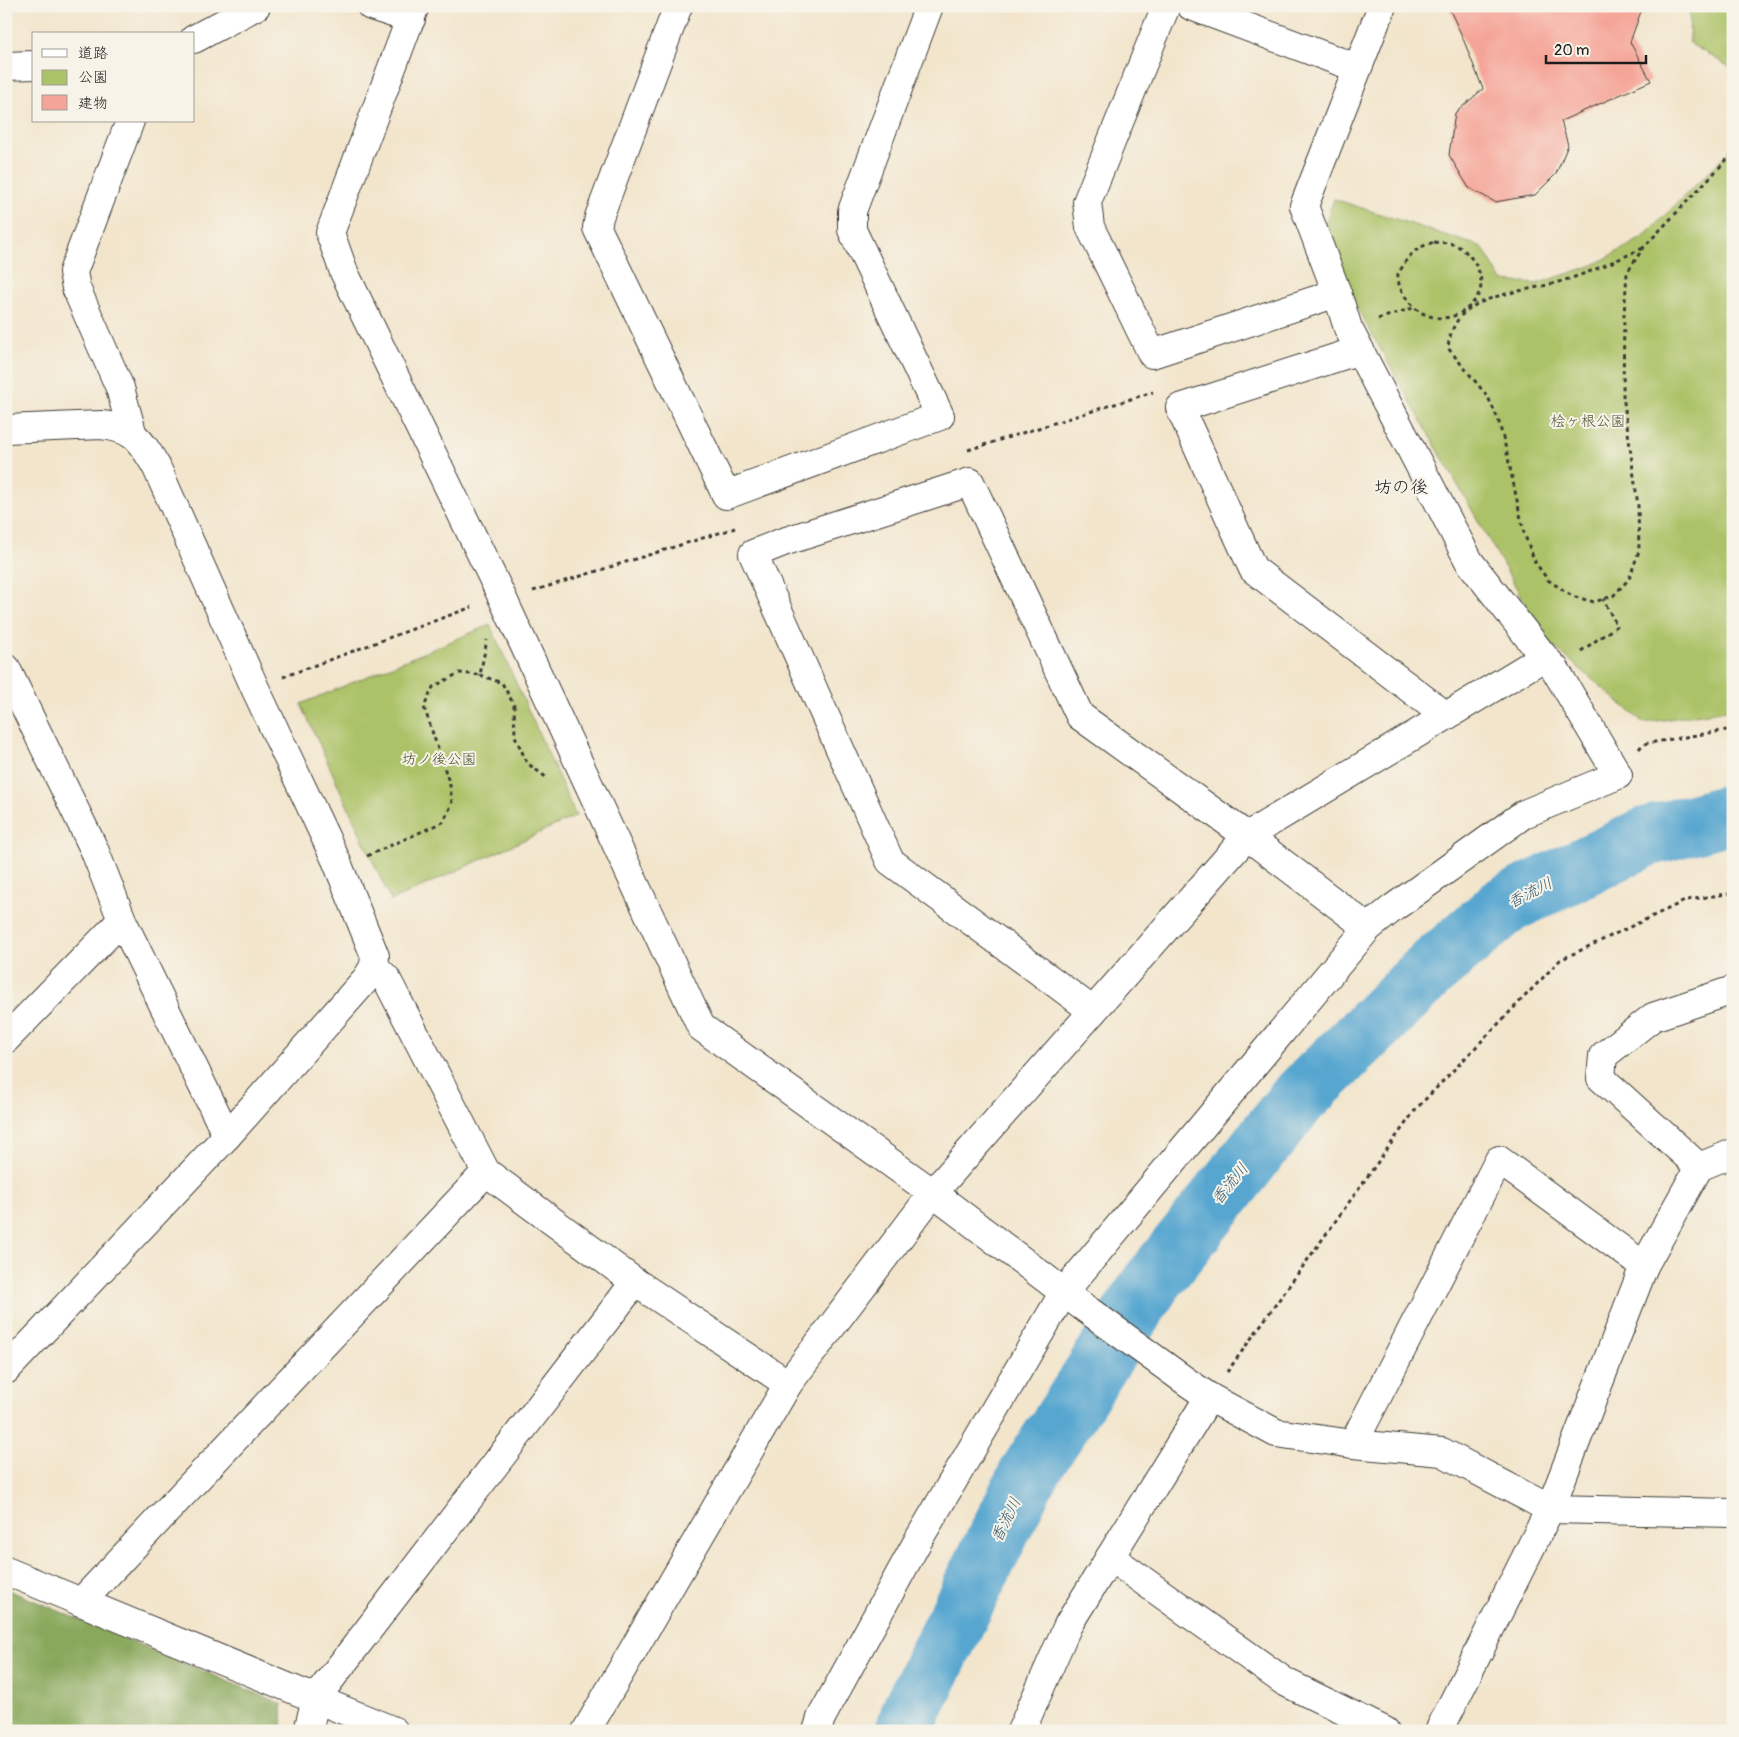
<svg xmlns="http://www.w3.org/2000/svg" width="1739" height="1737" viewBox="0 0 1739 1737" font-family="Pangolin,'Klee One',sans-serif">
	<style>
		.green { fill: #acc267; stroke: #646f42 }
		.forest { fill: #89a85c; stroke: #52623c }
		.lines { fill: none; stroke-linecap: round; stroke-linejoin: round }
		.river { stroke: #56a6d0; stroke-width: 60 }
		.building { fill: #f5a598 }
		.street-casing { stroke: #3c3a36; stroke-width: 30 }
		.secondary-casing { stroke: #3c3a36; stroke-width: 30 }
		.path { stroke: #3c3a36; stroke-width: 3; stroke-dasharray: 4 4; stroke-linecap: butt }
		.street { stroke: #fff; stroke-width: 28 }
		.secondary { stroke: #fff; stroke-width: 28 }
		.labels { text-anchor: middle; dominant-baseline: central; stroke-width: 4; stroke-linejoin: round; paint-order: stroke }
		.park-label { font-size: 15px; fill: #4e5636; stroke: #f7f3e8 }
		.water-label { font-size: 16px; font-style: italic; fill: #365a6d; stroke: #f7f3e8 }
		.quarter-label { font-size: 18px; fill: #1c1c1c; stroke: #f7f3e8 }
	</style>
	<rect width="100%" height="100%" fill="#f7f3e8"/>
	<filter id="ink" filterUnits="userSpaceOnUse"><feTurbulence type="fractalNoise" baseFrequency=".02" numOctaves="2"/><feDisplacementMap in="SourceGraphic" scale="10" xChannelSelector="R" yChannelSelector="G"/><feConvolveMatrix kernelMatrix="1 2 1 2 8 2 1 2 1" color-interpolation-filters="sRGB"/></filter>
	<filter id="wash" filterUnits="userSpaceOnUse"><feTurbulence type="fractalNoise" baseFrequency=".0096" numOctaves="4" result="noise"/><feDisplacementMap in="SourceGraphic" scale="20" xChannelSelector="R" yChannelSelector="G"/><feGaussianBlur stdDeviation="1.12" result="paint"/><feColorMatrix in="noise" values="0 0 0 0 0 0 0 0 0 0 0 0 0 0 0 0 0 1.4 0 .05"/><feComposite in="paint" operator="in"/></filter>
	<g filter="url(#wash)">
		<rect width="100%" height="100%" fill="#f2e5cc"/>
		<!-- green -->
		<g class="green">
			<path d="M 1690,6 L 1733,6 L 1733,69 L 1689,43 Z"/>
			<path d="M 1733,148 L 1733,709 L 1644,723 L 1546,640 L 1319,241 L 1334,199 L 1482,247 L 1502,281 L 1536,284 L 1594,265 L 1642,238 Z"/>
			<path d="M 490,625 L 576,816 L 391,901 L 301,704 Z"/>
		</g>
		<!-- forest -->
		<path class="forest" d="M 6,1589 L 282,1704 L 283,1731 L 6,1731 Z"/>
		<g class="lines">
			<!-- river -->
			<path class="river" d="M 905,1731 L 912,1709 L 1029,1473 L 1152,1282 L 1298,1099 L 1430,970 L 1507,904 L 1646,837 L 1733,813"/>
		</g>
		<g id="blocks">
			<!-- building -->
			<path class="building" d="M 1448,6 L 1643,6 L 1630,42 L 1651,81 L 1561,121 L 1568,145 L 1556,174 L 1535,195 L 1495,202 L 1469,188 L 1449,155 L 1455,113 L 1483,89 L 1462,36 Z"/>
		</g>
	</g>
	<g filter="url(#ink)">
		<use href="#blocks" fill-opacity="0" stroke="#3c3a36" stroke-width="1"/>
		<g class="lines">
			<defs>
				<g id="street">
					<path d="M 371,6 L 411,19"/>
					<path d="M 415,6 L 330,233 L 344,272 L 502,597 L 701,1027 L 933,1193 L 1082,1306 L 1187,1382 L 1209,1397 L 1276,1433 L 1353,1444 L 1442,1452 L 1550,1509 L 1733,1513"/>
					<path d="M 678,6 L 599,217 L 597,228 L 726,495 L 940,416 L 852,230 L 852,211 L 929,6"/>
					<path d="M 1166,6 L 1087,202 L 1090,227 L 1152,354 L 1337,293"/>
					<path d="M 1191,6 L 1357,68"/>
					<path d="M 194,39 L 256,6"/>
					<path d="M 6,66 L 34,65"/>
					<path d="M 130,121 L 73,272 L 76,288 L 120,388 L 132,432"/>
					<path d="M 1360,350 L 1180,408 L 1253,569 L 1446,716"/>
					<path d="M 6,668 L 94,849 L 122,920 L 227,1136"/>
					<path d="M 374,966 L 386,978 L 486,1172 L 635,1282 L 788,1384"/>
					<path d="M 1093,1011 L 890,861 L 753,554 L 783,542 L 970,482 L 1080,716 L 1247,836 L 1368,928"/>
					<path d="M 6,1039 L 122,920"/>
					<path d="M 1699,1167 L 1601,1078 L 1603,1056 L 1653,1017 L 1733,990"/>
					<path d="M 1644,1266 L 1699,1167 L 1733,1153"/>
					<path d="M 1353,1444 L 1499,1160 L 1644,1266 L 1550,1509 L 1439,1731"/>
					<path d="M 1110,1557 L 1285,1682 L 1385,1731"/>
					<path d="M 6,1571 L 394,1731"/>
					<path d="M 81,1602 L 486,1172"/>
					<path d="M 308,1731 L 316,1698 L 635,1282"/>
					<path d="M 586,1731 L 788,1384 L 933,1193 L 1247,836 L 1544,657"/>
					<path d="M 817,1731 L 821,1718 L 920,1537 L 1064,1292 L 1368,928 L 1393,908 L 1524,814 L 1618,775 L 1555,669 L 1544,657 L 1469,561 L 1348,328 L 1337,293 L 1304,206 L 1382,6"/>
					<path d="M 1021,1731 L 1068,1625 L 1209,1397"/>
				</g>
				<path id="secondary" d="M 6,429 L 101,425 C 133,428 140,439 156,466 L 255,688 L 336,860 L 375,956 L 374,966 L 367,978 L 227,1136 L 6,1370"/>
			</defs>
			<!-- street casing -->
			<use href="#street" class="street-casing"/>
			<!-- secondary casing -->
			<use href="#secondary" class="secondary-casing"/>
			<!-- path -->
			<g class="path">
				<path d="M 1434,242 C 1440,243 1448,242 1453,244 C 1472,251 1489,279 1477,297 C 1460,324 1425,325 1407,299 C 1402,293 1397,283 1398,274 C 1399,271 1403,267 1404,264 C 1408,258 1413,251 1420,248 C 1424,245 1429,244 1434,242 Z"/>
				<path d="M 1643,248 C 1617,260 1592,272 1565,280 C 1533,291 1493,291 1466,311 C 1455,320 1449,335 1448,348 L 1488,397 L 1498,419 L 1506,449 L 1524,533 L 1535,562 L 1548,580 L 1572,596 L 1594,602 L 1613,596 L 1629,579 L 1639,551 L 1638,506 L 1623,395 L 1624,315 L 1627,273 L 1643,248 L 1733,153"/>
				<path d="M 1378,319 L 1413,308"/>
				<path d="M 968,450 L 1153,392"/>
				<path d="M 533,591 L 735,528"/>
				<path d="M 1581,651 L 1617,626 L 1603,599"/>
				<path d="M 480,675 L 502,683 L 514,705 L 515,736 L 527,763 L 547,778"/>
				<path d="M 283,677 L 472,607"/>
				<path d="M 1639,749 L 1643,744 L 1733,729"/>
				<path d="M 367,856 L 443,822 L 452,804 L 450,785 L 424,707 L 433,687 L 459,673 L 480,675 L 487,640"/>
				<path d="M 1227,1372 L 1416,1109 L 1560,960 L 1687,900 L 1733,893"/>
			</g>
			<!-- street -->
			<use href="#street" class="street"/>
			<!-- secondary -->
			<use href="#secondary" class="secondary"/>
		</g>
	</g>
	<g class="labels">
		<!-- park labels -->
		<g class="park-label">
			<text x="1588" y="421">桧ヶ根公園</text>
			<text x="439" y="759">坊ノ後公園</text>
		</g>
		<!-- water labels -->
		<g class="water-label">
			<text transform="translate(1530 893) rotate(-27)">香流川</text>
			<text transform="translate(1230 1184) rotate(-51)">香流川</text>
			<text transform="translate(1006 1520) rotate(-64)">香流川</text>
		</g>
		<!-- quarter labels -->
		<g class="quarter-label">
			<text x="1401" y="487">坊の後</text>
		</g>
	</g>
	<!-- margin -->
	<rect width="1739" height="1737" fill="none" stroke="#f7f3e8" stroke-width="25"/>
	<!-- legend -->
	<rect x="32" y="32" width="162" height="90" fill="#f7f3e8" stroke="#9f9d96"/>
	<rect x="42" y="49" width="25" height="8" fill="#ffffff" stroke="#9f9d96"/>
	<text x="78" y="58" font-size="15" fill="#1c1c1c">道路</text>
	<rect x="42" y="70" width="25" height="15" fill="#acc267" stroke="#9f9d96"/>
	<text x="78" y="82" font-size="15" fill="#1c1c1c">公園</text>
	<rect x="42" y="95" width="25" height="15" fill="#f5a598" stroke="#9f9d96"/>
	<text x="78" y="108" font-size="15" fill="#1c1c1c">建物</text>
	<!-- scale -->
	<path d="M1546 55v8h100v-8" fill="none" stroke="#1c1c1c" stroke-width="2.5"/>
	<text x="1554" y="55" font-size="15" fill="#1c1c1c" stroke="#f7f3e8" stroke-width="4" paint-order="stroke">20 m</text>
</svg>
